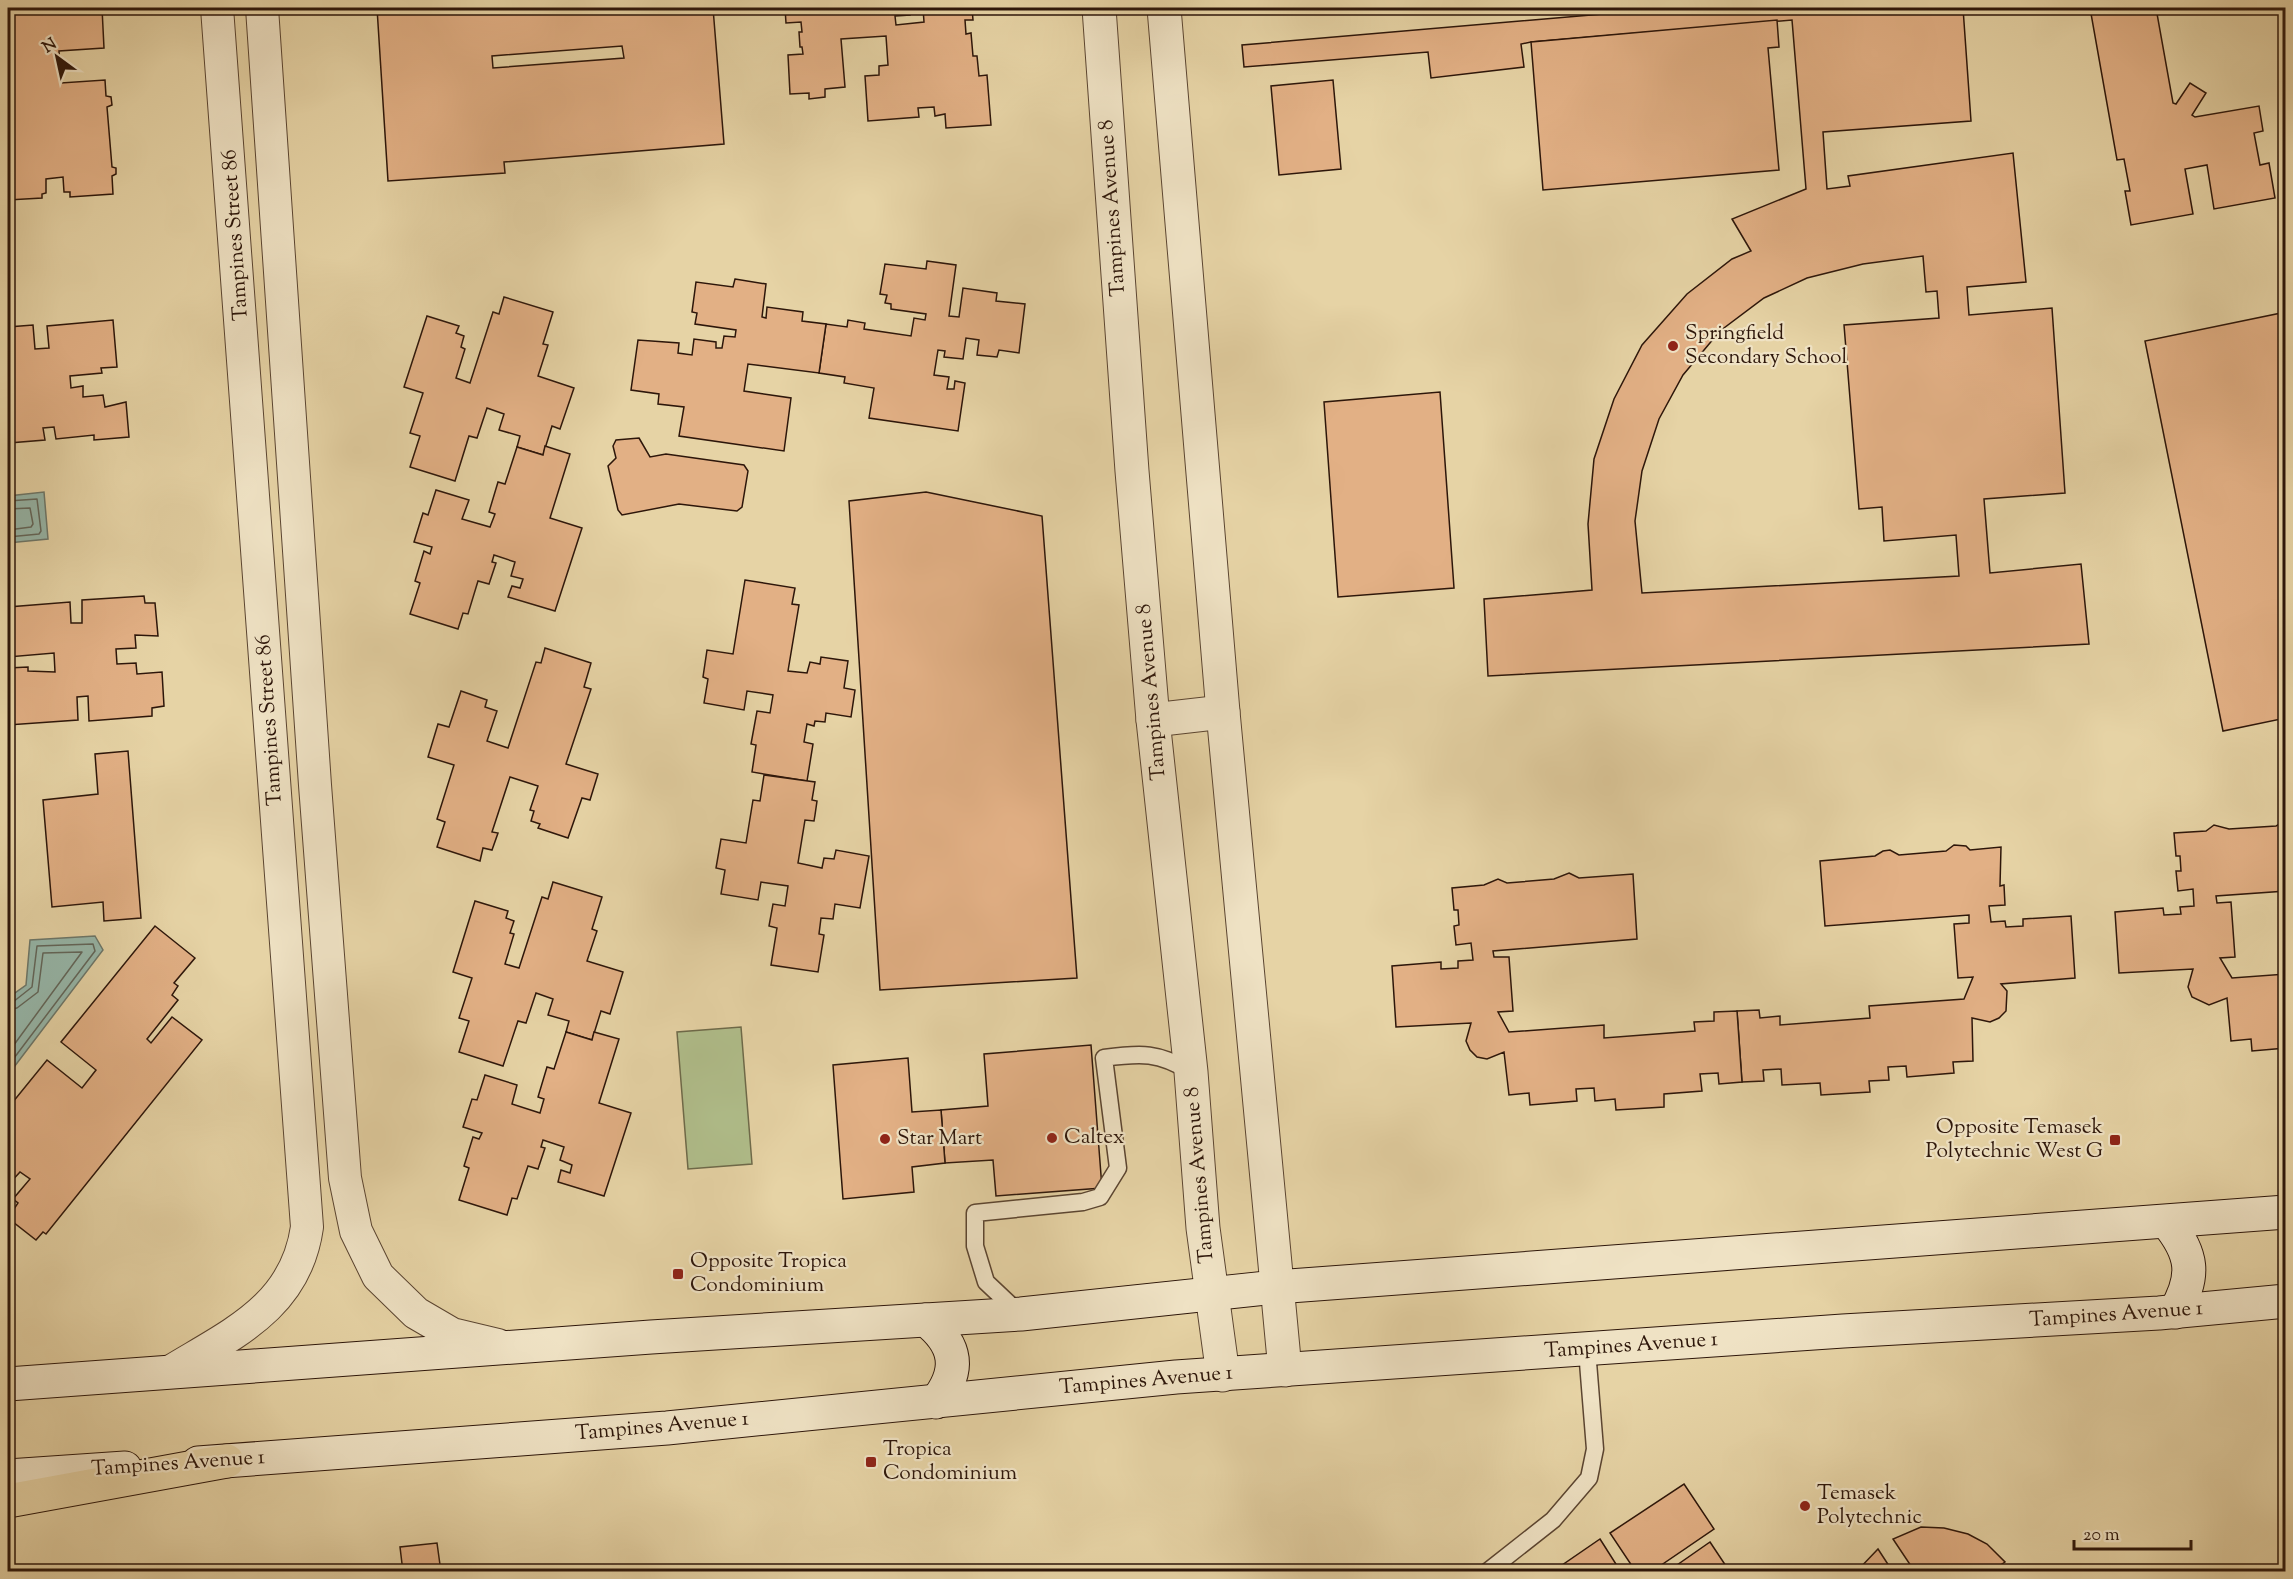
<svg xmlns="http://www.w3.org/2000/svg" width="2293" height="1579" viewBox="0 0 2293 1579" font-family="'Sorts Mill Goudy',serif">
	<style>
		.green { fill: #b0be8b; stroke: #6e6a4a; stroke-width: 1.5 }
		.water { fill: #96b7aa; stroke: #6c776a; stroke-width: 1.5 }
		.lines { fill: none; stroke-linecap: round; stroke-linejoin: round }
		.shore { stroke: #62665a; stroke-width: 1.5 }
		.building { fill: #e2b085; stroke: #2d160a; stroke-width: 1.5; fill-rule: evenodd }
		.service-casing { stroke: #5b4531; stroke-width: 19 }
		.minor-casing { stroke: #5b4531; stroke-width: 34 }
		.tertiary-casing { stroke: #5b4531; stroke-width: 35 }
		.secondary-casing { stroke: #2d160a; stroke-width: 35 }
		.trunk-casing { stroke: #2d160a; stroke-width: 35 }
		.service { stroke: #efe2c4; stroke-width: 16 }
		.minor { stroke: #efe2c4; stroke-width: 32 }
		.tertiary { stroke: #efe2c4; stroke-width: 33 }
		.secondary { stroke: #efe2c4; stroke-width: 33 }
		.trunk { stroke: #e6d3a5; stroke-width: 33 }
		.poi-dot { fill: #8f2418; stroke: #efe2c4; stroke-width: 2 }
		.labels { text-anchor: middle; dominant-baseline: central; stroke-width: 4.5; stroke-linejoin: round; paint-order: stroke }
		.street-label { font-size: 21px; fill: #2d160a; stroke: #efe2c4 }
		.poi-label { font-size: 21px; fill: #2d160a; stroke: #efe2c4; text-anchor: start }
	</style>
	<rect width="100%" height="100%" fill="#e6d3a5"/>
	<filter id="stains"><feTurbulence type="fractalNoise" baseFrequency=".00333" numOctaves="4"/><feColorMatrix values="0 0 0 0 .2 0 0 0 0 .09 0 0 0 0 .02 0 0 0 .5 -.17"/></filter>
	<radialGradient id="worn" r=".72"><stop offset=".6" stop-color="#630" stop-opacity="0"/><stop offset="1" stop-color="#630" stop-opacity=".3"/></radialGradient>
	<!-- green -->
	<path class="green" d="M 741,1027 L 752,1164 L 688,1169 L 677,1032 Z"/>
	<!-- water -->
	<g class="water">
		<path d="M 44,492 L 48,539 L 8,543 L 8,496 Z"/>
		<path d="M 95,936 L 103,950 L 8,1075 L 8,998 L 26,985 L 30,940 Z"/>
	</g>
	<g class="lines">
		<!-- shore -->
		<g class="shore">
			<path d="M 8,501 L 37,499 L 41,531 L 39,534 L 8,537"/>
			<path d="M 8,509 L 30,508 L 33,524 L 31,527 L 8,530"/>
			<path d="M 8,1003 L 13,1002 L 32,987 L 37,946 L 93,944 L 95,951 L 8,1066"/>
			<path d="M 8,1010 L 17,1008 L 38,992 L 43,953 L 82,952 L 8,1053"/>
		</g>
	</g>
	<!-- building -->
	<g class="building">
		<path d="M 8,8 L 102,8 L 104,48 L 59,51 L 61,83 L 105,80 L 106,96 L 111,97 L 112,105 L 107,107 L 112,167 L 116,168 L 116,174 L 112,176 L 113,194 L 70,197 L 70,192 L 64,192 L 63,177 L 46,179 L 46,193 L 42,194 L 42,198 L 8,200 Z"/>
		<path d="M 377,8 L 713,8 L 724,144 L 504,162 L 505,173 L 388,181 ZM 622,46 L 624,58 L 493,68 L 492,56 Z"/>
		<path d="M 785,8 L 909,8 L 910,15 L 895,16 L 896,25 L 924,22 L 923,8 L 972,8 L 973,20 L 965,20 L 966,34 L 971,33 L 973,56 L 977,56 L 979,76 L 987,75 L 991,125 L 946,128 L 945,114 L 935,116 L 934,107 L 918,108 L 919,117 L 868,121 L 865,76 L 879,75 L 879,66 L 888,65 L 886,36 L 841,39 L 845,87 L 825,89 L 825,97 L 809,99 L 809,93 L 790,94 L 788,55 L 803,54 L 802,47 L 800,47 L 799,32 L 802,32 L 801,22 L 786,23 Z"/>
		<path d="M 1673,8 L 1963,8 L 1971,121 L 1823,132 L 1827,189 L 1850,186 L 1848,176 L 2013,153 L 2026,282 L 1967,287 L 1969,315 L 2052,308 L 2065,493 L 1984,499 L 1990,573 L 2081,564 L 2089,644 L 1488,676 L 1484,599 L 1592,590 L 1588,524 L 1594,459 L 1614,399 L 1642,345 L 1687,294 L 1732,259 L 1751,251 L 1732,219 L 1806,189 L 1792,20 L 1531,42 L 1521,44 L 1524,67 L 1431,78 L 1428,52 L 1244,67 L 1242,45 ZM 1923,256 L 1926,292 L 1937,291 L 1939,318 L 1844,325 L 1859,509 L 1882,507 L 1884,541 L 1956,535 L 1959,576 L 1642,593 L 1635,521 L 1642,471 L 1659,419 L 1683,375 L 1720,331 L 1764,298 L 1807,278 L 1863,264 Z"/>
		<path d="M 2090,8 L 2156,8 L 2173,103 L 2176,104 L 2190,83 L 2206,93 L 2192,115 L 2195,117 L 2259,106 L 2263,131 L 2254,133 L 2260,165 L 2269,163 L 2275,198 L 2214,209 L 2207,165 L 2185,169 L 2193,214 L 2131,225 L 2125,191 L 2130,191 L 2124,159 L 2117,160 Z"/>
		<path d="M 1777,20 L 1779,47 L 1768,48 L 1779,170 L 1543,190 L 1531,42 Z"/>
		<path d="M 1333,80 L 1341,169 L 1279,175 L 1271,86 Z"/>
		<path d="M 927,261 L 956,265 L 949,316 L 959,317 L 963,288 L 997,293 L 996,301 L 1025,304 L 1019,353 L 999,350 L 997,357 L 977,355 L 979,340 L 966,338 L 963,359 L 944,357 L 945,351 L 938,350 L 934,375 L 949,377 L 947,389 L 954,389 L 955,381 L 965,383 L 958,431 L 869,418 L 874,388 L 844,383 L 845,377 L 819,373 L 826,324 L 847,327 L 848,320 L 865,323 L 864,329 L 911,336 L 914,318 L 925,320 L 926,314 L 891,309 L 891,304 L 885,303 L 887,295 L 880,294 L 885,264 L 926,269 Z"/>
		<path d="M 735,279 L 766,284 L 762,317 L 766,318 L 767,307 L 803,312 L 802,321 L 826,324 L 819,373 L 748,364 L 744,391 L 791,398 L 784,451 L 679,436 L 684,407 L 658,404 L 659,394 L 631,390 L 638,340 L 679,343 L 678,353 L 692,355 L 694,339 L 716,342 L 716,348 L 722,348 L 724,336 L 735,337 L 736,330 L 695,324 L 697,313 L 692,312 L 696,282 L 733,287 Z"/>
		<path d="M 504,297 L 553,312 L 543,344 L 548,345 L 538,376 L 574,388 L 560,429 L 552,426 L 543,455 L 517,447 L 520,436 L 499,430 L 504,414 L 487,408 L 477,438 L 469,436 L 455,481 L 410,467 L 420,436 L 410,433 L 423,393 L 404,387 L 427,316 L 459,326 L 456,333 L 464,336 L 461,347 L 465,349 L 456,378 L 470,383 L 493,312 L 499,314 Z"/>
		<path d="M 2286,312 L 2286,718 L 2223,731 L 2145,341 Z"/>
		<path d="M 113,320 L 117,367 L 101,368 L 102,373 L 70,376 L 71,388 L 83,386 L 83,397 L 103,395 L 105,407 L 126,402 L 129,437 L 94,440 L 94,435 L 56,439 L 54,427 L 43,428 L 45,440 L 9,443 L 8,447 L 8,327 L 33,325 L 35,349 L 49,348 L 47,326 Z"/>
		<path d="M 1440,392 L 1454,588 L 1338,597 L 1324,402 Z"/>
		<path d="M 639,438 L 650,457 L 666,454 L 744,465 L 748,471 L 742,507 L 737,511 L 679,504 L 622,515 L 618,510 L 608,466 L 616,458 L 613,446 L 616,440 Z"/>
		<path d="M 545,446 L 570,454 L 550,518 L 582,528 L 555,611 L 508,597 L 512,586 L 520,588 L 523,579 L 511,576 L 515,562 L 494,555 L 492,562 L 496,563 L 489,584 L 478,581 L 468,614 L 463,613 L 458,629 L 410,614 L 420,583 L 415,581 L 424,551 L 430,554 L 432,547 L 414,542 L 423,513 L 428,515 L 436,490 L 469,500 L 462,519 L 490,527 L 495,514 L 489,512 L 498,482 L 505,484 L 517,447 L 543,455 Z"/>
		<path d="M 926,492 L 1042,516 L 1077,978 L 880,990 L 849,501 Z"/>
		<path d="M 745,580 L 795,588 L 792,604 L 799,605 L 788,671 L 807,673 L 810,662 L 820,664 L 821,657 L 848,661 L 844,688 L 855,690 L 851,717 L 826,713 L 825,722 L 815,721 L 814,726 L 807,724 L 804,742 L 813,744 L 807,781 L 752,772 L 756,745 L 751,744 L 757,711 L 770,713 L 773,695 L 747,691 L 744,710 L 704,703 L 708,679 L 703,677 L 707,650 L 733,654 Z"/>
		<path d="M 144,596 L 145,603 L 155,603 L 158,636 L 135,635 L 136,648 L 116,649 L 117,664 L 136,663 L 137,674 L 162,672 L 164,706 L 152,708 L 152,716 L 89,721 L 88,696 L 77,697 L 78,720 L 8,725 L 8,668 L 28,667 L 28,671 L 55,672 L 54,653 L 8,657 L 8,607 L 70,602 L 71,623 L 82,623 L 82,600 Z"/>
		<path d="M 545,648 L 591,663 L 584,687 L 591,689 L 566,764 L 598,774 L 590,800 L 582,798 L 568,838 L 538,828 L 540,824 L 531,821 L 534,811 L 530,810 L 538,786 L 510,777 L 492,832 L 498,833 L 492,850 L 483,848 L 480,861 L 437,847 L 445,822 L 437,819 L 454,765 L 428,757 L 438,724 L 449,727 L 461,691 L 487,700 L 485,707 L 497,711 L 487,741 L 508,748 L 536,662 L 541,663 Z"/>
		<path d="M 128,751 L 141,918 L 104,921 L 103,902 L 52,907 L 43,800 L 98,794 L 95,754 Z"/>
		<path d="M 764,775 L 815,782 L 812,800 L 817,801 L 815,815 L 814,821 L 805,820 L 798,863 L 822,868 L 824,858 L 834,859 L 836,850 L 869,856 L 860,908 L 835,904 L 833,919 L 821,918 L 819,934 L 824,935 L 818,972 L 771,965 L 777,928 L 769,926 L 773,904 L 785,906 L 788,886 L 761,882 L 758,900 L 721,894 L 725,870 L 716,868 L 721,839 L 746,843 L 753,800 L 760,801 Z"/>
		<path d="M 2285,820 L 2286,891 L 2216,896 L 2217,903 L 2231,902 L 2235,957 L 2220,958 L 2232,978 L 2286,974 L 2286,1048 L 2252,1051 L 2251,1039 L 2231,1041 L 2227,998 L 2209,1005 L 2192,997 L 2188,987 L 2193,969 L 2119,973 L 2115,912 L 2163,908 L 2164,915 L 2181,914 L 2180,907 L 2194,906 L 2193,889 L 2178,891 L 2176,871 L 2181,871 L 2180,856 L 2176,856 L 2174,833 L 2206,831 L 2214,825 L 2229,829 L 2276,826 Z"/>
		<path d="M 1954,845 L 1966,846 L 1970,850 L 2001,847 L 2000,886 L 2004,885 L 2005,905 L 1989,906 L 1991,922 L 2005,921 L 2006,927 L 2023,926 L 2023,919 L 2071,916 L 2075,978 L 2001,984 L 2007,991 L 2006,1011 L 1999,1018 L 1990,1022 L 1972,1018 L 1973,1061 L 1953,1062 L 1954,1073 L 1907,1077 L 1906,1066 L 1888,1067 L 1889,1080 L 1869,1081 L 1870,1092 L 1821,1095 L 1820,1083 L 1782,1085 L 1781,1069 L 1763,1070 L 1764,1081 L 1742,1082 L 1737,1011 L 1759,1010 L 1760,1018 L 1780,1016 L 1780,1025 L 1870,1018 L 1869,1006 L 1964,999 L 1973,977 L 1958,978 L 1954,924 L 1969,923 L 1969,915 L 1825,926 L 1820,861 L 1875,856 L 1883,851 L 1890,850 L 1899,855 L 1946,851 Z"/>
		<path d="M 1569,873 L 1579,878 L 1633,874 L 1637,939 L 1493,951 L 1494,957 L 1509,957 L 1513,1011 L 1498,1012 L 1509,1032 L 1604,1025 L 1604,1038 L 1695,1031 L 1694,1022 L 1714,1021 L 1714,1012 L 1737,1011 L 1742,1082 L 1719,1084 L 1718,1073 L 1700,1074 L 1702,1091 L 1664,1094 L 1664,1107 L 1616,1110 L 1615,1099 L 1595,1101 L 1594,1088 L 1576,1089 L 1577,1101 L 1530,1105 L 1529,1093 L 1509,1095 L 1504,1052 L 1487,1059 L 1477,1057 L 1470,1050 L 1466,1041 L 1471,1023 L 1396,1027 L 1392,966 L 1441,962 L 1441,969 L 1458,968 L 1458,961 L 1473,960 L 1471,943 L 1456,945 L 1454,926 L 1459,925 L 1458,910 L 1454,910 L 1452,888 L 1484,885 L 1498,879 L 1507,883 L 1554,879 Z"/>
		<path d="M 553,882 L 602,897 L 592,929 L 597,931 L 587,961 L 623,972 L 610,1014 L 601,1011 L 592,1040 L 566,1032 L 569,1021 L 548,1015 L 553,999 L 536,993 L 526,1023 L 518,1021 L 503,1066 L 459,1052 L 469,1021 L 459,1018 L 472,978 L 453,972 L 475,901 L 508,911 L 506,918 L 514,921 L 510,933 L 514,934 L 505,964 L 519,968 L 542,897 L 548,899 Z"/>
		<path d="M 155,926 L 195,958 L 174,983 L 178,986 L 172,995 L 178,1000 L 147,1039 L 151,1043 L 172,1017 L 202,1040 L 46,1234 L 43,1232 L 36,1240 L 8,1218 L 18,1203 L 13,1199 L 30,1179 L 20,1172 L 8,1185 L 8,1108 L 47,1060 L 82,1088 L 96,1070 L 61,1042 Z"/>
		<path d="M 566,1032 L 592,1040 L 594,1032 L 619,1039 L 599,1103 L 631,1113 L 604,1196 L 558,1182 L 561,1170 L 570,1173 L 572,1165 L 560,1160 L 564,1147 L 543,1140 L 541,1147 L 545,1148 L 538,1169 L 528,1166 L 517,1199 L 512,1198 L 507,1215 L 459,1200 L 469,1168 L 464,1166 L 473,1137 L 479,1139 L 482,1133 L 463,1127 L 472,1099 L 477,1100 L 485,1075 L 517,1085 L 512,1104 L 540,1113 L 544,1099 L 538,1097 L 547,1067 L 554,1069 Z"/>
		<path d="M 1091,1045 L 1102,1188 L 996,1196 L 993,1160 L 945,1163 L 941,1110 L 988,1106 L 984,1054 Z"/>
		<path d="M 908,1058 L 912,1112 L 941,1110 L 945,1163 L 912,1167 L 914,1192 L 843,1199 L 833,1065 Z"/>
		<path d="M 1684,1484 L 1714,1529 L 1651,1572 L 1636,1572 L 1610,1533 Z"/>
		<path d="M 1921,1527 L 1944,1528 L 1968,1534 L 1987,1544 L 2005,1562 L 1990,1572 L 1915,1572 L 1893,1539 Z"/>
		<path d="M 1600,1539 L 1621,1572 L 1552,1572 Z"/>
		<path d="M 1710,1542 L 1730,1572 L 1667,1572 Z"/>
		<path d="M 437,1543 L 441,1572 L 403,1572 L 400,1547 Z"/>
		<path d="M 1878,1549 L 1893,1572 L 1856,1572 L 1857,1571 Z"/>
		<path d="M 924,1568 L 924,1572 L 883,1572 Z"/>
	</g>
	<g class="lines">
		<defs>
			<g id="service">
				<path d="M 1020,1314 L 986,1282 L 975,1246 L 975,1213 L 1083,1202 L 1100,1197 L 1118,1168 L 1104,1058 C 1141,1053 1159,1052 1191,1072"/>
				<path d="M 1487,1572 L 1553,1520 L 1589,1478 L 1595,1449 L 1587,1350"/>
			</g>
			<g id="minor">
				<path d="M 262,8 L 315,785 L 345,1178 L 356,1231 L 378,1276 L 416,1313 L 452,1334 L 498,1345"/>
				<path d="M 173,1370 C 234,1333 296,1306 307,1227 L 217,8"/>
			</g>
			<g id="tertiary">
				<path d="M 1099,8 L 1132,471 L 1153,720 L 1191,1072 L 1203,1228 L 1223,1375"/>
				<path d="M 1164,8 L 1223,712 L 1285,1370"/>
				<path d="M 1153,720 L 1223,712"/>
			</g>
			<g id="secondary">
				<path d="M 2167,1222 C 2193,1254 2196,1276 2175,1312"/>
				<path d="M 926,1320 C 957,1345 961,1370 936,1402"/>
				<path d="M 8,1384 L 651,1337 L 1021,1314 L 1276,1287 L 2286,1212"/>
				<path d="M 198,1463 L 667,1428 L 1176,1377 L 1843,1331 L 2159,1313 L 2286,1301"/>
				<path d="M 8,1476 L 125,1468"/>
			</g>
			<path id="trunk" d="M 8,1501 L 227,1461"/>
		</defs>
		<!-- service casing -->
		<use href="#service" class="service-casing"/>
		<!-- minor casing -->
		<use href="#minor" class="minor-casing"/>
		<!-- tertiary casing -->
		<use href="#tertiary" class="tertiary-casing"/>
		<!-- secondary casing -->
		<use href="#secondary" class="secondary-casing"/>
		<!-- trunk casing -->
		<use href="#trunk" class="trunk-casing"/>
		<!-- service -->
		<use href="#service" class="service"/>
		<!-- minor -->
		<use href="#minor" class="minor"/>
		<!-- tertiary -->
		<use href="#tertiary" class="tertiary"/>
		<!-- secondary -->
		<use href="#secondary" class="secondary"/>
		<!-- trunk -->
		<use href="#trunk" class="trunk"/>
	</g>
	<!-- markers -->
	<g class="poi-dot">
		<circle cx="1673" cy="346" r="6"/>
		<circle cx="1052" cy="1138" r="6"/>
		<circle cx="885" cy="1139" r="6"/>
		<rect x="2109" y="1134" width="12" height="12" rx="3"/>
		<rect x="672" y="1268" width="12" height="12" rx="3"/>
		<rect x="865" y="1456" width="12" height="12" rx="3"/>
		<circle cx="1805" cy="1506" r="6"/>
	</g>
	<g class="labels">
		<!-- street labels -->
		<g class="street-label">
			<text transform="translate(1113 208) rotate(-94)">Tampines Avenue 8</text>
			<text transform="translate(236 235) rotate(-94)">Tampines Street 86</text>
			<text transform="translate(1152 692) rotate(-95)">Tampines Avenue 8</text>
			<text transform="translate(270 720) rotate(-94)">Tampines Street 86</text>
			<text transform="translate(1200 1175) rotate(-95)">Tampines Avenue 8</text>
			<text transform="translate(2116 1315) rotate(-4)">Tampines Avenue 1</text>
			<text transform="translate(1631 1346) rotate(-4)">Tampines Avenue 1</text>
			<text transform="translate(1146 1381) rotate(-5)">Tampines Avenue 1</text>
			<text transform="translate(662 1427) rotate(-5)">Tampines Avenue 1</text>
			<text transform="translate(178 1464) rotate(-4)">Tampines Avenue 1</text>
		</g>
		<!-- poi labels -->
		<g class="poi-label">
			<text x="1685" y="334">Springfield<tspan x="1685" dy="24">Secondary School</tspan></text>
			<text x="2103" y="1128" text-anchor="end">Opposite Temasek<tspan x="2103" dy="24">Polytechnic West G</tspan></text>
			<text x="1064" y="1138">Caltex</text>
			<text x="897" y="1139">Star Mart</text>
			<text x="690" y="1262">Opposite Tropica<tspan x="690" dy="24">Condominium</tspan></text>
			<text x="883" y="1450">Tropica<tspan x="883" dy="24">Condominium</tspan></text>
			<text x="1817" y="1494">Temasek<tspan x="1817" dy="24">Polytechnic</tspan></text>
		</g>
	</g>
	<!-- margin -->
	<rect width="2293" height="1579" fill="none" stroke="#e6d3a5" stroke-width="30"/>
	<rect x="9" y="9" width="2275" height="1561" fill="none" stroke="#2d160a" stroke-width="3"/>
	<rect x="15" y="15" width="2263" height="1549" fill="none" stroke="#2d160a" stroke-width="1.5"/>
	<!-- north arrow -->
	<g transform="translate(57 57) rotate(327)" stroke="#efe2c4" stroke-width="4.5" paint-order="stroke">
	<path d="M0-4.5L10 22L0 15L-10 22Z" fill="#2d160a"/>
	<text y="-9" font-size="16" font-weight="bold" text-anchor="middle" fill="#2d160a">N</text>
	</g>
	<!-- scale -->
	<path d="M2074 1540v9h117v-9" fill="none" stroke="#2d160a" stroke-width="3"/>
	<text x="2083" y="1540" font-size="18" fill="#2d160a" stroke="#efe2c4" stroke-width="4.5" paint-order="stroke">20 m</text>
	<rect width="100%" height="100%" filter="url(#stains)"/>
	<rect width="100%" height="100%" fill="url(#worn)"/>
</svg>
